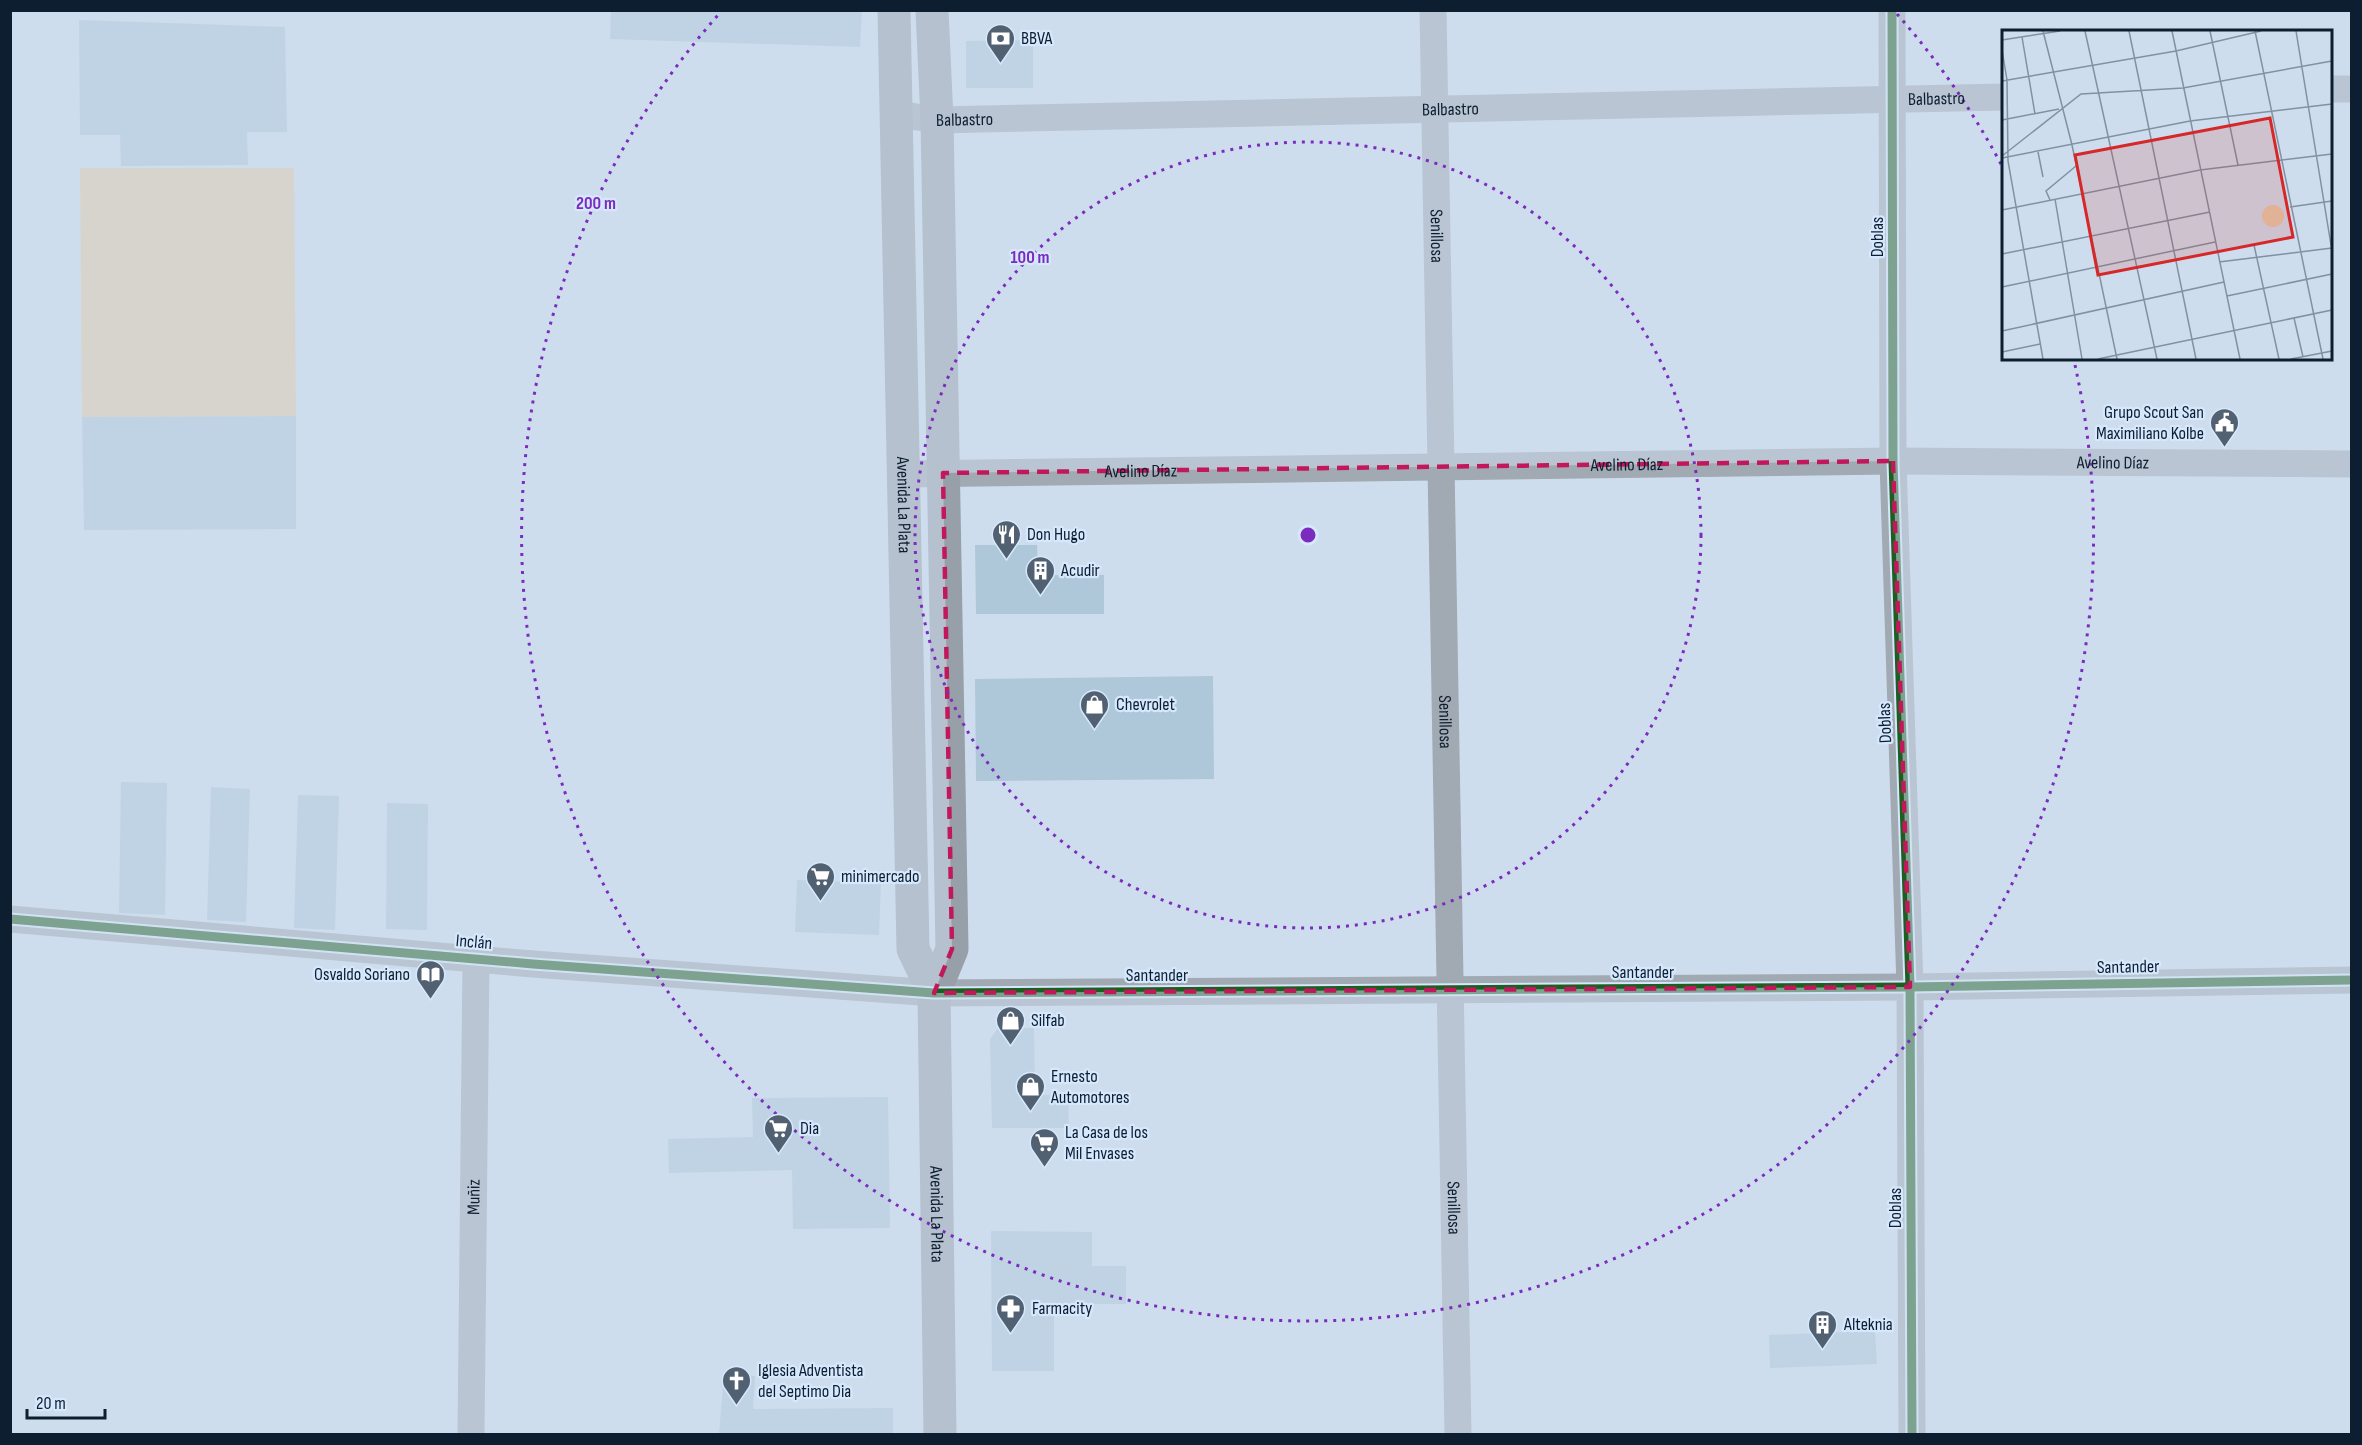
<svg xmlns="http://www.w3.org/2000/svg" width="2362" height="1445" viewBox="0 0 2362 1445" font-family="'Sofia Sans Condensed',sans-serif">
	<style>
		.green { fill: #e3caa8 }
		.building { fill: #aec8d9 }
		.lines { fill: none; stroke-linecap: round; stroke-linejoin: round }
		.street { stroke: #a1a9b2; stroke-width: 27 }
		.secondary { stroke: #979fa9; stroke-width: 33 }
		.cycleway-casing { stroke: #d6e8fd; stroke-width: 13 }
		.cycleway { stroke: #1b5e20; stroke-width: 9 }
		.marked { fill: none; stroke: #c2185b; stroke-width: 4.5; stroke-dasharray: 12 8; stroke-linejoin: round }
		.ring { fill: none; stroke: #7b2cbf; stroke-width: 3; stroke-dasharray: 3 6 }
		.labels { text-anchor: middle; dominant-baseline: central; stroke-width: 4.5; stroke-linejoin: round; paint-order: stroke }
		.poi-label { font-size: 18px; fill: #0d1e30; stroke: #d6e8fd; text-anchor: start }
		.street-label { font-size: 18px; fill: #0d1e30; stroke: #d6e8fd }
		.inset-road { fill: none; stroke: #8191a1; stroke-width: 1.5 }
		.view { fill: #d62828; fill-opacity: 0.15; stroke: #d62828; stroke-width: 3 }
		.inset-edge { fill: none; stroke: #0d1e30; stroke-width: 3 }
		.centre { fill: #7b2cbf; stroke: #d6e8fd; stroke-width: 3 }
		.ring-label { font-size: 18px; text-anchor: middle; font-weight: bold; fill: #7b2cbf; stroke: #d6e8fd; stroke-width: 4.5; stroke-linejoin: round; paint-order: stroke }
	</style>
	<rect width="100%" height="100%" fill="#cedded"/>
	<!-- green -->
	<path class="green" d="M 80,168 L 294,168 L 296,416 L 82,417 Z"/>
	<!-- building -->
	<g class="building">
		<path d="M 611,10 L 862,10 L 860,47 L 610,39 Z"/>
		<path d="M 79,20 L 285,27 L 287,132 L 247,132 L 248,165 L 121,166 L 120,135 L 80,135 Z"/>
		<path d="M 1033,40 L 1033,88 L 966,88 L 966,41 Z"/>
		<path d="M 296,416 L 296,529 L 84,530 L 82,417 Z"/>
		<path d="M 975,545 L 1037,545 L 1038,575 L 1104,575 L 1104,614 L 976,614 Z"/>
		<path d="M 1213,676 L 1214,779 L 976,781 L 975,679 Z"/>
		<path d="M 121,782 L 167,783 L 165,915 L 119,913 Z"/>
		<path d="M 211,787 L 250,789 L 246,922 L 207,920 Z"/>
		<path d="M 298,795 L 339,796 L 335,930 L 294,928 Z"/>
		<path d="M 387,803 L 428,804 L 427,930 L 386,929 Z"/>
		<path d="M 797,880 L 881,883 L 879,935 L 795,932 Z"/>
		<path d="M 998,1028 L 1034,1028 L 1035,1095 L 1068,1095 L 1069,1128 L 992,1128 L 990,1039 Z"/>
		<path d="M 888,1097 L 890,1228 L 793,1229 L 792,1170 L 669,1173 L 668,1139 L 753,1137 L 752,1098 Z"/>
		<path d="M 991,1231 L 1092,1232 L 1092,1266 L 1126,1266 L 1126,1304 L 1054,1304 L 1054,1371 L 992,1371 Z"/>
		<path d="M 1875,1331 L 1877,1364 L 1770,1368 L 1769,1335 Z"/>
		<path d="M 724,1374 L 755,1376 L 753,1409 L 893,1408 L 893,1434 L 719,1434 Z"/>
	</g>
	<g class="lines">
		<!-- street -->
		<g class="street">
			<path id="s1" d="M 1433,10 L 1458,1434"/>
			<path d="M 1892,10 L 1893,461 L 1910,987 L 1912,1434"/>
			<path d="M 2330,89 L 2352,89"/>
			<path id="s2" d="M 897,114 L 937,120 L 2004,97"/>
			<path id="s3" d="M 903,474 L 1893,461 L 2352,464"/>
			<path d="M 10,919 L 533,964 L 934,993 L 1910,987 L 2352,980"/>
			<path id="s4" d="M 471,1434 L 476,958"/>
		</g>
		<!-- secondary -->
		<g class="secondary">
			<path id="s5" d="M 894,10 L 913,949 L 934,993"/>
			<path id="s6" d="M 932,10 L 937,120 L 952,949 L 934,993 L 940,1434"/>
		</g>
		<defs>
			<g id="cycleway">
				<path d="M 1892,10 L 1893,461 L 1910,987 L 1912,1434"/>
				<path d="M 10,919 L 533,964 L 934,993 L 1910,987 L 2352,980"/>
			</g>
		</defs>
		<!-- cycleway casing -->
		<use href="#cycleway" class="cycleway-casing"/>
		<!-- cycleway -->
		<use href="#cycleway" class="cycleway"/>
	</g>
	<!-- marked area -->
	<path d="M0 0H2362V1445H0ZM 1893,461 L 1910,987 L 934,993 L 952,949 L 943,473 Z" fill="#cedded" fill-opacity=".55" fill-rule="evenodd"/>
	<path class="marked" d="M 1893,461 L 1910,987 L 934,993 L 952,949 L 943,473 Z"/>
	<!-- distance rings -->
	<g class="ring">
		<circle cx="1308" cy="535" r="393"/>
		<path d="M1897 14A786 786 0 0 1 2002 166M2075 365A786 786 0 1 1 719 14"/>
	</g>
	<!-- icons -->
	<defs>
		<symbol id="bank-pin" viewBox="-11 -11 22 30"><path d="M0 17L-7.5 6A9.5 9.5 0 1 1 7.5 6Z" fill="#516172" stroke="#d6e8fd"/><path d="M-6-4H6V4H-6ZM0-2.3a2.3 2.3 0 1 0 0 4.6a2.3 2.3 0 1 0 0-4.6Z" fill="#fff"/></symbol>
		<symbol id="civic-pin" viewBox="-11 -11 22 30"><path d="M0 17L-7.5 6A9.5 9.5 0 1 1 7.5 6Z" fill="#516172" stroke="#d6e8fd"/><path d="M-.6-6.5H3V-4.5H.6V-3L4-1V1h2V6H-6V1h2V-1L-.6-3ZM-1.2 2.5V6h2.4V2.5Z" fill="#fff"/></symbol>
		<symbol id="restaurant-pin" viewBox="-11 -11 22 30"><path d="M0 17L-7.5 6A9.5 9.5 0 1 1 7.5 6Z" fill="#516172" stroke="#d6e8fd"/><path d="M-5-6h1v4h1v-4h1v4h1v-4h1v5L-1.5 .5V6h-2V.5L-5-1ZM5-6V6H3V1.5H1.5Q1.5-4 5-6Z" fill="#fff"/></symbol>
		<symbol id="building-pin" viewBox="-11 -11 22 30"><path d="M0 17L-7.5 6A9.5 9.5 0 1 1 7.5 6Z" fill="#516172" stroke="#d6e8fd"/><path d="M-4-6H4V6H1V3H-1V6H-4ZM-2.5-4.3h1.7v1.8h-1.7ZM.8-4.3h1.7v1.8H.8ZM-2.5-1h1.7V.8h-1.7ZM.8-1h1.7V.8H.8Z" fill="#fff"/></symbol>
		<symbol id="shop-pin" viewBox="-11 -11 22 30"><path d="M0 17L-7.5 6A9.5 9.5 0 1 1 7.5 6Z" fill="#516172" stroke="#d6e8fd"/><path d="M-5-2.5h2.3a2.7 3.5 0 0 1 5.4 0H5L5.5 6h-11ZM-1.5-2.5h3a1.5 2.3 0 0 0-3 0Z" fill="#fff"/></symbol>
		<symbol id="supermarket-pin" viewBox="-11 -11 22 30"><path d="M0 17L-7.5 6A9.5 9.5 0 1 1 7.5 6Z" fill="#516172" stroke="#d6e8fd"/><path d="M-6-5.5h2.5l.6 2H6L4.5 2H-2.5L-4.4-4H-6ZM-1.5 3.2a1.3 1.3 0 1 0 .1 0ZM3 3.2a1.3 1.3 0 1 0 .1 0Z" fill="#fff"/></symbol>
		<symbol id="library-pin" viewBox="-11 -11 22 30"><path d="M0 17L-7.5 6A9.5 9.5 0 1 1 7.5 6Z" fill="#516172" stroke="#d6e8fd"/><path d="M-6-4Q-3-5.5-.7-3.5V5Q-3 3-6 4ZM6-4Q3-5.5 .7-3.5V5Q3 3 6 4Z" fill="#fff"/></symbol>
		<symbol id="pharmacy-pin" viewBox="-11 -11 22 30"><path d="M0 17L-7.5 6A9.5 9.5 0 1 1 7.5 6Z" fill="#516172" stroke="#d6e8fd"/><path d="M-2-6h4v4h4v4h-4v4h-4v-4h-4v-4h4Z" fill="#fff"/></symbol>
		<symbol id="church-pin" viewBox="-11 -11 22 30"><path d="M0 17L-7.5 6A9.5 9.5 0 1 1 7.5 6Z" fill="#516172" stroke="#d6e8fd"/><path d="M-1.2-6h2.4v3.5h3.3v2.4h-3.3V6h-2.4V-.1h-3.3v-2.4h3.3Z" fill="#fff"/></symbol>
	</defs>
	<g fill-rule="evenodd">
		<use href="#bank-pin" x="984" y="22" width="33" height="45"/>
		<use href="#civic-pin" x="2208" y="406" width="33" height="45"/>
		<use href="#restaurant-pin" x="990" y="518" width="33" height="45"/>
		<use href="#building-pin" x="1024" y="554" width="33" height="45"/>
		<use href="#shop-pin" x="1078" y="688" width="33" height="45"/>
		<use href="#supermarket-pin" x="804" y="860" width="33" height="45"/>
		<use href="#library-pin" x="414" y="958" width="33" height="45"/>
		<use href="#shop-pin" x="994" y="1004" width="33" height="45"/>
		<use href="#shop-pin" x="1014" y="1070" width="33" height="45"/>
		<use href="#supermarket-pin" x="762" y="1112" width="33" height="45"/>
		<use href="#supermarket-pin" x="1028" y="1126" width="33" height="45"/>
		<use href="#pharmacy-pin" x="994" y="1292" width="33" height="45"/>
		<use href="#building-pin" x="1806" y="1308" width="33" height="45"/>
		<use href="#church-pin" x="720" y="1364" width="33" height="45"/>
	</g>
	<g class="labels">
		<!-- poi labels -->
		<g class="poi-label">
			<text x="1021" y="38">BBVA</text>
			<text x="2204" y="412" text-anchor="end">Grupo Scout San<tspan x="2204" dy="21">Maximiliano Kolbe</tspan></text>
			<text x="1027" y="534">Don Hugo</text>
			<text x="1061" y="570">Acudir</text>
			<text x="1116" y="704">Chevrolet</text>
			<text x="841" y="876">minimercado</text>
			<text x="410" y="974" text-anchor="end">Osvaldo Soriano</text>
			<text x="1031" y="1020">Silfab</text>
			<text x="1051" y="1076">Ernesto<tspan x="1051" dy="21">Automotores</tspan></text>
			<text x="800" y="1128">Dia</text>
			<text x="1065" y="1132">La Casa de los<tspan x="1065" dy="21">Mil Envases</tspan></text>
			<text x="1032" y="1308">Farmacity</text>
			<text x="1844" y="1324">Alteknia</text>
			<text x="758" y="1370">Iglesia Adventista<tspan x="758" dy="21">del Septimo Dia</tspan></text>
		</g>
		<!-- street labels -->
		<g class="street-label">
			<text stroke="none"><textPath href="#s2" startOffset="1040">Balbastro</textPath></text>
			<text stroke="none"><textPath href="#s2" startOffset="554">Balbastro</textPath></text>
			<text stroke="none"><textPath href="#s2" startOffset="68">Balbastro</textPath></text>
			<text stroke="none"><textPath href="#s1" startOffset="226">Senillosa</textPath></text>
			<text transform="translate(1877 237) rotate(-90)">Doblas</text>
			<text stroke="none"><textPath href="#s3" startOffset="1210">Avelino Díaz</textPath></text>
			<text stroke="none"><textPath href="#s3" startOffset="724">Avelino Díaz</textPath></text>
			<text stroke="none"><textPath href="#s3" startOffset="238">Avelino Díaz</textPath></text>
			<text stroke="none"><textPath href="#s5" startOffset="495">Avenida La Plata</textPath></text>
			<text stroke="none"><textPath href="#s1" startOffset="712">Senillosa</textPath></text>
			<text transform="translate(1885 723) rotate(-92)">Doblas</text>
			<text transform="translate(474 942) rotate(5)">Inclán</text>
			<text transform="translate(2128 967) rotate(-1)">Santander</text>
			<text x="1643" y="972">Santander</text>
			<text x="1157" y="975">Santander</text>
			<text stroke="none"><textPath href="#s4" startOffset="237">Muñiz</textPath></text>
			<text stroke="none"><textPath href="#s1" startOffset="1198">Senillosa</textPath></text>
			<text transform="translate(1895 1208) rotate(-90)">Doblas</text>
			<text stroke="none"><textPath href="#s6" startOffset="1208">Avenida La Plata</textPath></text>
		</g>
	</g>
	<!-- overview -->
	<g transform="translate(2002 30)">
		<rect width="330" height="330" fill="#cedded"/>
		<path d="M260 186a11 11 0 1 1 22 0a11 11 0 1 1-22 0Z" fill="#e3caa8"/>
		<path class="inset-road" d="M 41,1 L 70,115 L 115,329M 83,1 L 155,329M 127,1 L 194,329M 170,1 L 238,329M 208,1 L 236,135M 253,1 L 321,329M 294,1 L 330,221M 20,7 L 33,84M 0,10 L 58,1M 0,20 L 5,50 L 6,131 L 41,329M 0,51 L 174,21 L 259,1M 0,90 L 57,79M 36,122 L 41,147M 0,126 L 79,64 L 181,58 L 330,31M 0,128 L 188,91 L 330,74M 53,169 L 80,329M 48,170 L 44,161 L 74,136M 288,177 L 330,171M 0,180 L 198,140 L 330,124M 252,215 L 277,329M 0,224 L 208,182M 217,232 L 330,218M 0,257 L 213,212M 225,266 L 330,244M 292,288 L 301,327M 0,301 L 222,252M 0,322 L 38,314M 96,329 L 330,280M 289,329 L 330,321"/>
		<path class="view" d="M 268,88 L 291,207 L 96,245 L 73,125 Z"/>
		<rect width="330" height="330" class="inset-edge"/>
	</g>
	<circle cx="1308" cy="535" r="9" class="centre"/>
	<g class="ring-label">
		<text x="596" y="209">200 m</text>
		<text x="1030" y="263">100 m</text>
	</g>
	<!-- border -->
	<rect width="2362" height="1445" fill="none" stroke="#0d1e30" stroke-width="24"/>
	<!-- scale -->
	<path d="M27 1409v9h78v-9" fill="none" stroke="#0d1e30" stroke-width="3"/>
	<text x="36" y="1409" font-size="18" fill="#0d1e30" stroke="#d6e8fd" stroke-width="4.5" paint-order="stroke">20 m</text>
</svg>
